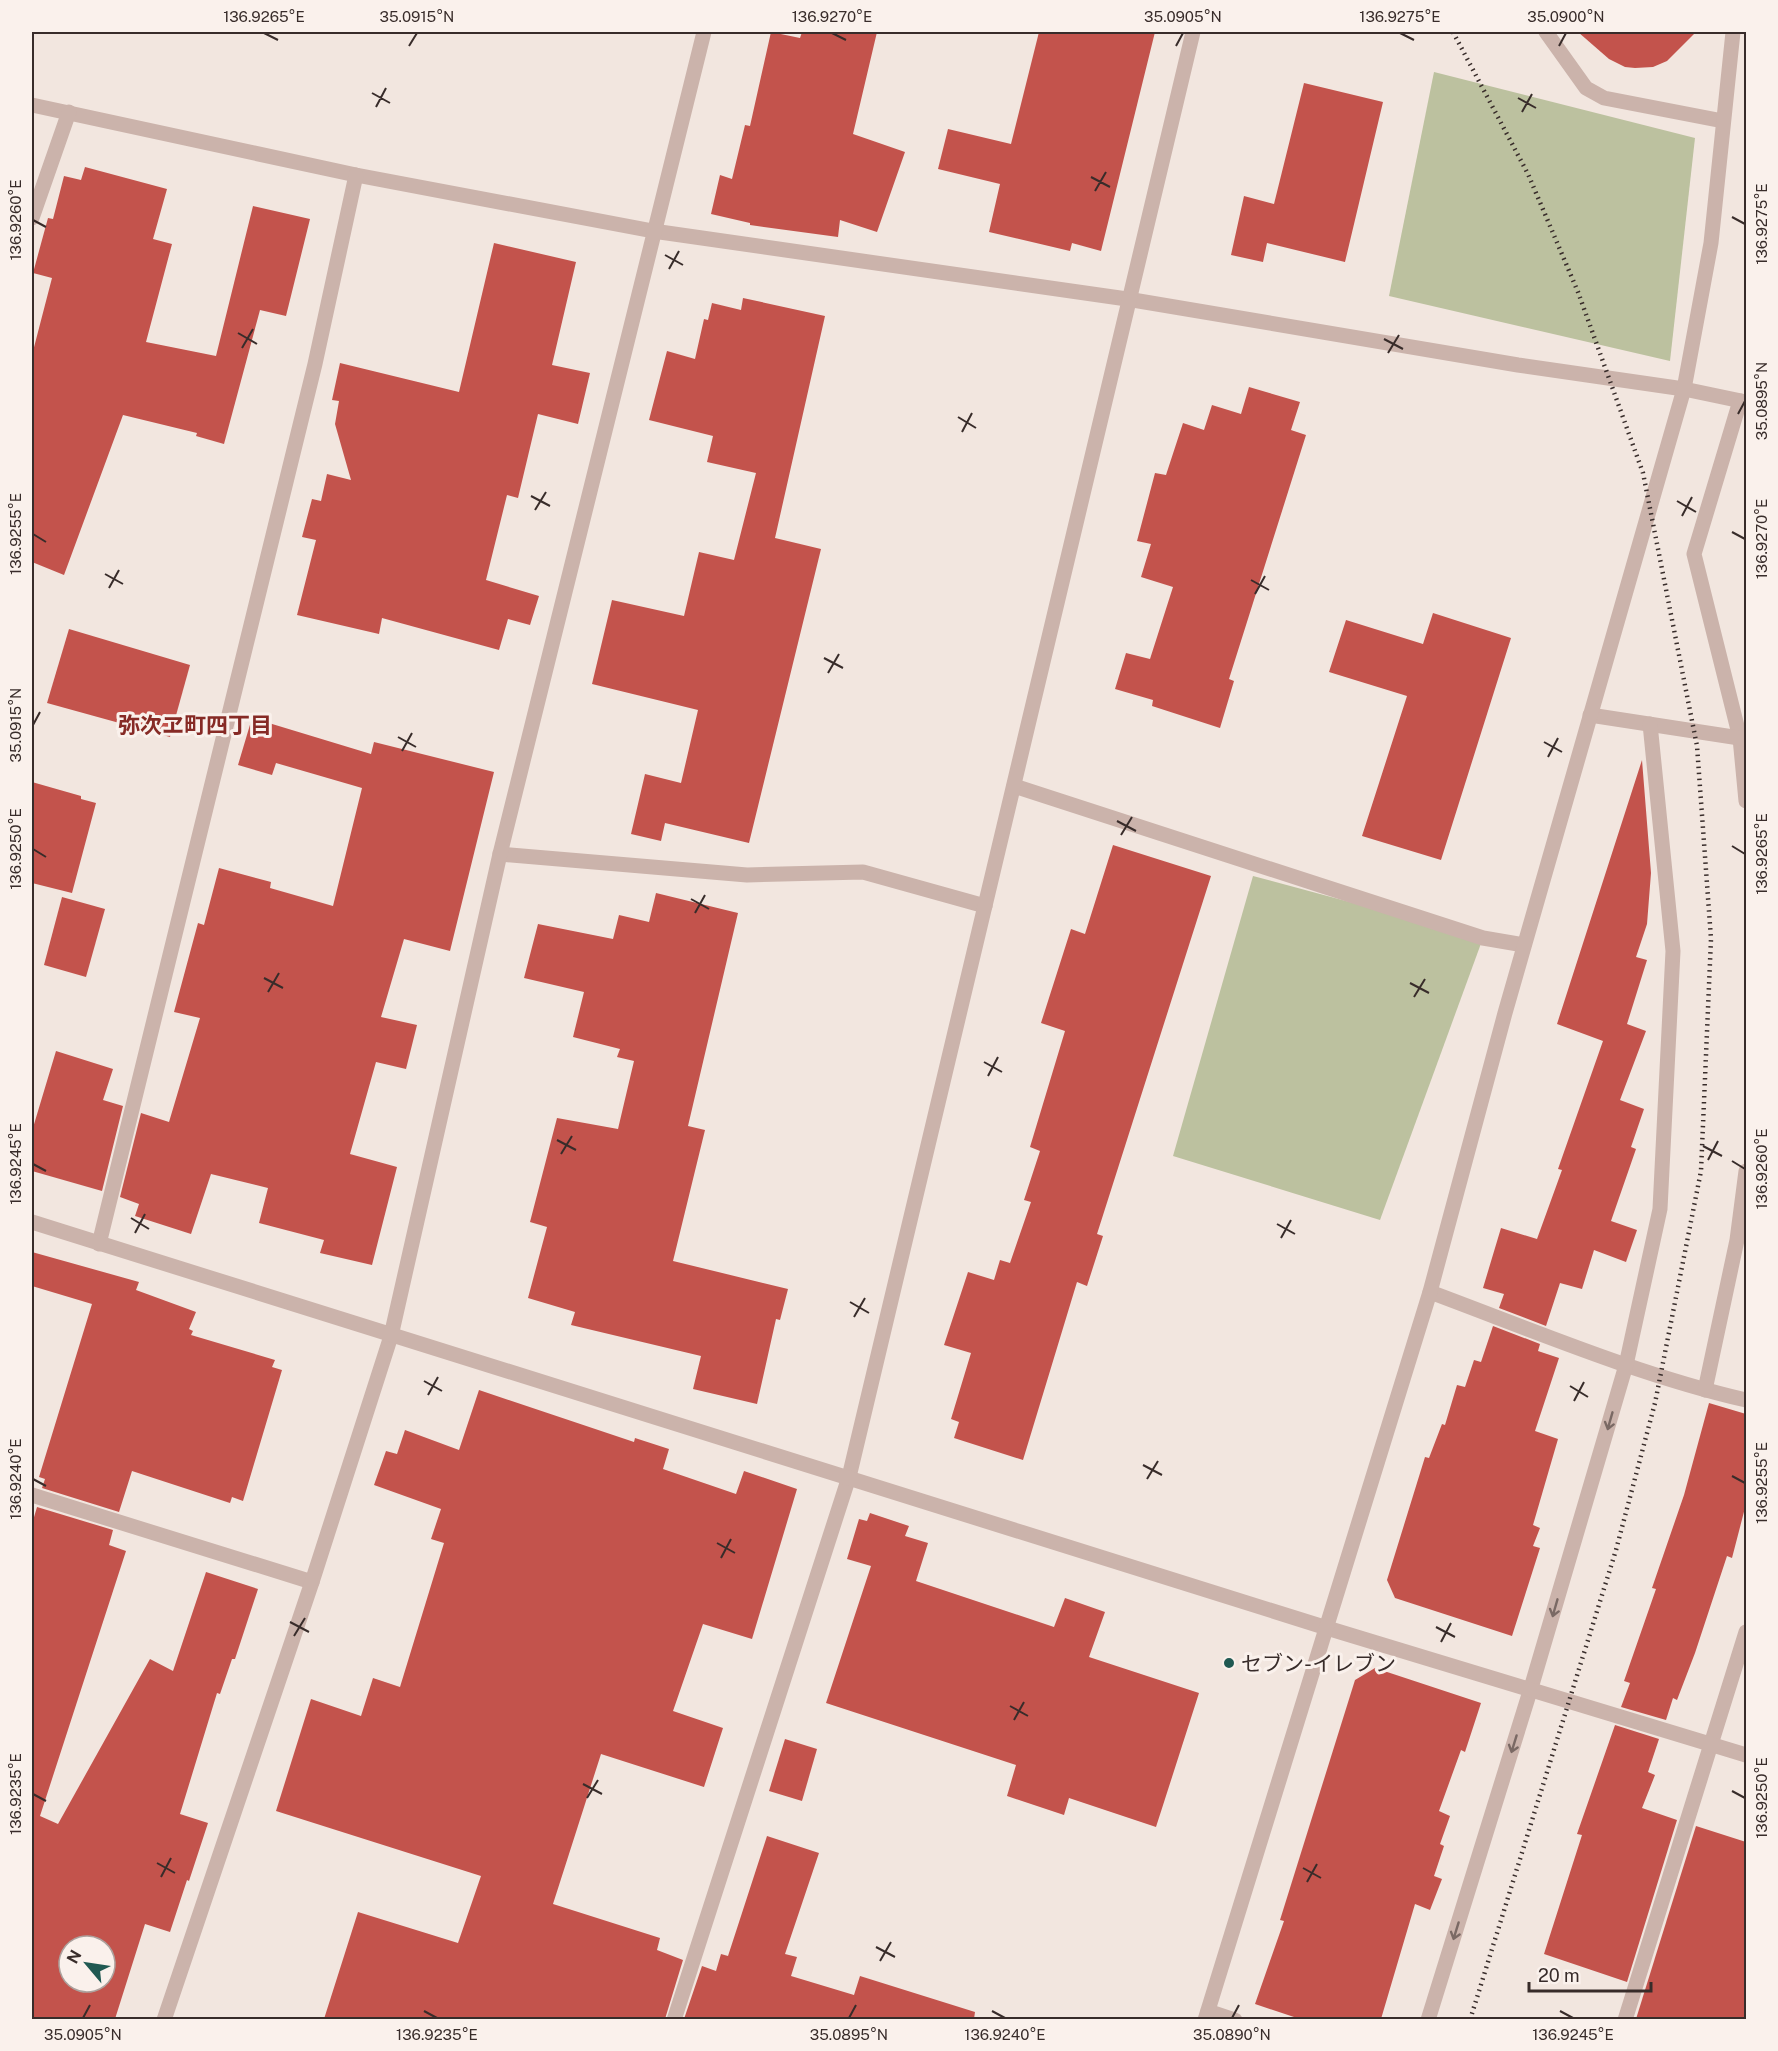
<svg xmlns="http://www.w3.org/2000/svg" width="1778" height="2051" viewBox="0 0 1778 2051" font-family="'Public Sans','Noto Sans JP',sans-serif">
	<style>
		.green { fill: #bcc19f }
		.building { fill: #c3534c; fill-rule: evenodd }
		.lines { fill: none; stroke-linecap: round; stroke-linejoin: round }
		.service { stroke: #cbb3ab; stroke-width: 15 }
		.minor { stroke: #cbb3ab; stroke-width: 15 }
		.tertiary { stroke: #cbb3ab; stroke-width: 15 }
		.rail { stroke: #382c2a; stroke-width: 4.5; stroke-dasharray: 1.5 4.5; stroke-linecap: butt }
		.oneway { stroke: #7a6964 }
		.ticks { fill: none; stroke: #382c2a; stroke-width: 2 }
		.poi-dot { fill: #205952; stroke: #faf1ec; stroke-width: 2 }
		.labels { text-anchor: middle; dominant-baseline: central; stroke-width: 6; stroke-linejoin: round; paint-order: stroke }
		.poi-label { font-size: 21px; fill: #382c2a; stroke: #faf1ec; text-anchor: start }
		.neighbourhood-label { font-size: 22px; font-weight: bold; fill: #862a25; stroke: #faf1ec }
		.neatline { fill: none; stroke: #382c2a; stroke-width: 2 }
		.ticks-label { font-size: 15px; text-anchor: middle; fill: #382c2a }
	</style>
	<rect width="100%" height="100%" fill="#f2e6df"/>
	<!-- green -->
	<g class="green">
		<path d="M 1434,72 L 1695,138 L 1670,361 L 1389,296 Z"/>
		<path d="M 1253,876 L 1483,938 L 1380,1220 L 1173,1156 Z"/>
	</g>
	<!-- building -->
	<g class="building">
		<path d="M 771,32 L 800,38 L 802,32 L 877,32 L 853,134 L 905,152 L 877,232 L 840,220 L 838,237 L 750,225 L 750,223 L 711,214 L 720,175 L 732,179 L 745,125 L 750,126 Z"/>
		<path d="M 1039,32 L 1155,32 L 1101,251 L 1072,243 L 1070,251 L 989,232 L 1000,184 L 938,169 L 948,129 L 1011,144 Z"/>
		<path d="M 1578,32 L 1696,32 L 1667,61 L 1653,67 L 1635,68 L 1625,67 L 1609,59 Z"/>
		<path d="M 1304,83 L 1383,102 L 1345,262 L 1267,243 L 1263,262 L 1231,255 L 1244,196 L 1274,204 Z"/>
		<path d="M 85,167 L 167,189 L 153,239 L 172,244 L 146,342 L 216,356 L 253,206 L 310,219 L 286,316 L 260,310 L 224,444 L 196,436 L 197,433 L 123,415 L 64,575 L 32,562 L 32,355 L 52,278 L 33,273 L 48,218 L 53,219 L 64,176 L 81,180 Z"/>
		<path d="M 494,243 L 576,262 L 552,365 L 590,373 L 578,424 L 538,414 L 518,498 L 507,495 L 486,580 L 539,596 L 530,625 L 508,619 L 499,650 L 382,618 L 379,634 L 297,615 L 316,540 L 302,537 L 312,499 L 321,501 L 327,474 L 351,480 L 335,424 L 339,401 L 332,400 L 340,363 L 459,392 Z"/>
		<path d="M 743,298 L 825,316 L 775,538 L 821,549 L 749,843 L 665,823 L 661,841 L 631,834 L 645,774 L 681,783 L 698,710 L 592,684 L 612,600 L 684,616 L 699,552 L 734,560 L 756,473 L 707,462 L 713,436 L 649,420 L 667,351 L 695,359 L 704,319 L 708,320 L 712,303 L 741,310 Z"/>
		<path d="M 1249,387 L 1300,402 L 1291,430 L 1306,435 L 1229,679 L 1234,681 L 1220,728 L 1152,706 L 1153,700 L 1115,689 L 1126,653 L 1150,659 L 1173,587 L 1141,577 L 1151,544 L 1137,541 L 1155,473 L 1166,475 L 1183,423 L 1204,430 L 1212,405 L 1241,414 Z"/>
		<path d="M 1433,613 L 1511,638 L 1441,860 L 1362,836 L 1407,696 L 1329,672 L 1346,620 L 1423,644 Z"/>
		<path d="M 69,629 L 190,665 L 170,737 L 47,703 Z"/>
		<path d="M 252,718 L 371,754 L 374,742 L 494,772 L 450,951 L 404,939 L 381,1017 L 417,1025 L 406,1069 L 376,1062 L 350,1154 L 397,1167 L 372,1265 L 320,1253 L 324,1240 L 259,1223 L 268,1188 L 211,1174 L 191,1234 L 135,1216 L 139,1204 L 120,1197 L 141,1113 L 169,1122 L 200,1018 L 174,1012 L 198,923 L 204,925 L 219,868 L 271,882 L 270,888 L 333,906 L 362,788 L 276,763 L 272,775 L 238,765 Z"/>
		<path d="M 1642,760 L 1651,873 L 1647,924 L 1636,957 L 1647,960 L 1627,1024 L 1646,1031 L 1620,1100 L 1644,1109 L 1631,1147 L 1636,1149 L 1611,1221 L 1637,1230 L 1626,1262 L 1594,1250 L 1582,1289 L 1560,1283 L 1546,1326 L 1499,1308 L 1504,1294 L 1483,1288 L 1501,1228 L 1537,1239 L 1562,1170 L 1558,1169 L 1603,1041 L 1557,1024 Z"/>
		<path d="M 32,782 L 81,796 L 81,799 L 96,803 L 72,893 L 32,883 Z"/>
		<path d="M 1113,845 L 1211,876 L 1097,1234 L 1103,1236 L 1087,1286 L 1077,1282 L 1023,1460 L 954,1438 L 959,1422 L 951,1419 L 971,1353 L 944,1345 L 968,1272 L 994,1280 L 1000,1260 L 1010,1263 L 1031,1202 L 1024,1200 L 1040,1151 L 1030,1147 L 1065,1031 L 1041,1023 L 1071,929 L 1085,934 Z"/>
		<path d="M 656,893 L 738,913 L 688,1126 L 705,1130 L 673,1261 L 788,1289 L 780,1320 L 776,1319 L 757,1404 L 693,1389 L 701,1356 L 571,1325 L 575,1312 L 528,1298 L 547,1227 L 530,1222 L 557,1118 L 618,1129 L 634,1061 L 617,1057 L 620,1049 L 573,1037 L 584,992 L 524,978 L 538,924 L 613,939 L 619,915 L 649,922 Z"/>
		<path d="M 62,897 L 105,909 L 86,977 L 44,965 Z"/>
		<path d="M 56,1051 L 113,1069 L 103,1100 L 123,1106 L 102,1191 L 32,1171 L 32,1131 Z"/>
		<path d="M 32,1252 L 139,1282 L 136,1290 L 196,1312 L 189,1329 L 193,1331 L 191,1335 L 275,1360 L 272,1367 L 282,1370 L 243,1501 L 232,1497 L 230,1503 L 132,1471 L 119,1512 L 42,1488 L 45,1479 L 39,1477 L 92,1304 L 32,1286 Z"/>
		<path d="M 1493,1326 L 1540,1344 L 1538,1351 L 1559,1358 L 1535,1431 L 1558,1439 L 1533,1525 L 1540,1528 L 1533,1546 L 1540,1548 L 1512,1636 L 1395,1598 L 1387,1580 L 1425,1457 L 1429,1458 L 1442,1424 L 1445,1425 L 1457,1385 L 1465,1387 L 1474,1360 L 1481,1362 Z"/>
		<path d="M 479,1390 L 634,1442 L 635,1438 L 669,1449 L 663,1469 L 736,1494 L 744,1471 L 797,1489 L 752,1639 L 703,1624 L 673,1711 L 723,1728 L 704,1787 L 601,1754 L 553,1904 L 660,1938 L 657,1950 L 683,1960 L 665,2019 L 324,2019 L 358,1912 L 458,1943 L 481,1876 L 276,1811 L 311,1699 L 361,1716 L 373,1678 L 400,1687 L 444,1543 L 431,1539 L 441,1509 L 374,1485 L 386,1451 L 397,1454 L 405,1430 L 459,1450 Z"/>
		<path d="M 1709,1403 L 1746,1414 L 1746,1504 L 1732,1558 L 1727,1556 L 1695,1653 L 1677,1700 L 1673,1698 L 1666,1720 L 1621,1707 L 1630,1683 L 1624,1681 L 1656,1589 L 1652,1588 L 1684,1495 Z"/>
		<path d="M 37,1507 L 113,1530 L 109,1545 L 126,1551 L 40,1816 L 58,1824 L 150,1659 L 173,1671 L 206,1572 L 258,1589 L 235,1659 L 232,1659 L 220,1694 L 217,1693 L 180,1814 L 208,1823 L 189,1881 L 187,1880 L 170,1932 L 145,1924 L 115,2019 L 32,2019 L 32,1524 ZM 69,1946 L 105,1946 L 105,1982 L 69,1982 Z"/>
		<path d="M 870,1513 L 909,1526 L 905,1536 L 928,1543 L 916,1581 L 1054,1627 L 1065,1598 L 1105,1612 L 1089,1657 L 1199,1693 L 1156,1827 L 1069,1798 L 1064,1815 L 1007,1796 L 1016,1765 L 826,1703 L 871,1566 L 847,1559 L 859,1519 L 867,1521 Z"/>
		<path d="M 1375,1668 L 1481,1703 L 1465,1752 L 1461,1750 L 1439,1811 L 1450,1816 L 1440,1844 L 1444,1846 L 1434,1876 L 1442,1879 L 1430,1910 L 1415,1904 L 1381,2019 L 1300,2019 L 1255,2004 L 1284,1921 L 1280,1920 L 1355,1680 Z"/>
		<path d="M 1615,1725 L 1659,1739 L 1648,1772 L 1655,1775 L 1642,1808 L 1677,1820 L 1627,1982 L 1544,1954 L 1582,1835 L 1577,1834 Z"/>
		<path d="M 785,1739 L 817,1749 L 802,1801 L 769,1791 Z"/>
		<path d="M 1696,1826 L 1746,1842 L 1746,2019 L 1636,2019 Z"/>
		<path d="M 767,1836 L 819,1853 L 785,1954 L 797,1957 L 791,1976 L 854,1995 L 860,1976 L 975,2012 L 974,2019 L 684,2019 L 702,1966 L 716,1971 L 721,1954 L 728,1956 Z"/>
	</g>
	<g class="lines">
		<!-- service -->
		<path class="service" d="M 500,854 L 747,875 L 863,872 L 985,906"/>
		<!-- minor -->
		<g class="minor">
			<path d="M 1546,32 L 1586,88 L 1604,98 L 1723,121"/>
			<path d="M 32,105 L 356,175 L 653,231 L 1127,299 L 1518,365 L 1684,389"/>
			<path d="M 32,218 L 69,112"/>
			<path d="M 1740,401 L 1694,554 L 1740,738 L 1746,801"/>
			<path d="M 1590,715 L 1746,739"/>
			<path d="M 1014,786 L 1483,938 L 1524,945"/>
			<path d="M 99,1244 L 315,364 L 356,175"/>
			<path d="M 1430,1292 C 1535,1331 1638,1375 1746,1400"/>
			<path d="M 1705,1390 L 1737,1240 L 1746,1171"/>
			<path d="M 32,1495 L 312,1582"/>
			<path d="M 1208,2011 L 1235,2020"/>
			<path d="M 164,2020 L 312,1582 L 391,1336 L 500,854 L 704,32"/>
			<path d="M 674,2020 L 849,1477 L 1193,32"/>
			<path d="M 1428,2020 L 1531,1688 L 1626,1365 L 1660,1209 L 1673,951 L 1650,724"/>
			<path d="M 1625,2020 L 1746,1632"/>
		</g>
		<!-- tertiary -->
		<g class="tertiary">
			<path d="M 1684,389 L 1746,402"/>
			<path d="M 32,1222 L 1327,1628 L 1746,1755"/>
			<path d="M 1205,2020 L 1430,1292 L 1505,1013 L 1684,389 L 1711,243 L 1733,32"/>
		</g>
		<!-- rail -->
		<path class="rail" d="M 1453,32 L 1528,174 L 1578,292 L 1643,473 L 1697,746 L 1711,939 L 1701,1171 L 1655,1403 L 1616,1550 L 1470,2020"/>
	</g>
	<!-- one-way arrows -->
	<defs><path id="oneway-shaft" d="M-6 0H5M1.5-3L5.5 0L1.5 3" fill="none" stroke-width="1.6" stroke-linecap="round" stroke-linejoin="round" transform="scale(1.5)"/></defs>
	<g class="oneway">
		<use href="#oneway-shaft" transform="translate(1610 1421) rotate(106)"/>
		<use href="#oneway-shaft" transform="translate(1555 1608) rotate(106)"/>
		<use href="#oneway-shaft" transform="translate(1514 1744) rotate(107)"/>
		<use href="#oneway-shaft" transform="translate(1456 1931) rotate(107)"/>
	</g>
	<!-- ticks -->
	<path class="ticks" d="M 264,33 L 278,40M 832,33 L 846,40M 1400,33 L 1414,40M 409,46 L 417,33M 1176,46 L 1183,33M 1559,46 L 1566,33M 372,93 L 390,103M 1518,98 L 1536,108M 376,107 L 386,88M 1522,112 L 1532,94M 1091,177 L 1110,187M 1095,191 L 1106,172M 1732,217 L 1745,224M 33,220 L 46,227M 665,255 L 683,265M 669,269 L 679,251M 238,333 L 257,344M 1384,339 L 1403,349M 242,348 L 253,329M 1388,353 L 1399,335M 1738,414 L 1745,401M 958,417 L 976,428M 962,432 L 972,413M 531,496 L 550,506M 1677,501 L 1696,512M 535,510 L 546,492M 1682,516 L 1692,497M 1732,532 L 1745,539M 33,534 L 46,542M 105,574 L 123,584M 1251,580 L 1269,590M 109,588 L 119,570M 1255,594 L 1265,576M 824,658 L 843,668M 828,673 L 839,654M 33,725 L 40,712M 398,737 L 416,747M 1544,742 L 1562,752M 402,751 L 412,733M 1548,757 L 1558,738M 1117,821 L 1136,831M 1121,835 L 1132,817M 1732,846 L 1745,854M 33,849 L 46,857M 691,899 L 709,909M 695,913 L 705,895M 264,978 L 283,988M 1410,983 L 1429,993M 268,992 L 279,973M 1414,997 L 1425,979M 984,1062 L 1002,1072M 988,1076 L 998,1057M 557,1140 L 576,1150M 1703,1146 L 1722,1156M 561,1154 L 572,1136M 1708,1160 L 1718,1141M 1732,1161 L 1745,1169M 33,1164 L 46,1171M 131,1218 L 149,1229M 1277,1224 L 1295,1234M 135,1233 L 145,1214M 1281,1238 L 1291,1220M 850,1302 L 869,1313M 854,1317 L 865,1298M 424,1381 L 442,1391M 1570,1386 L 1588,1397M 428,1395 L 438,1377M 1574,1401 L 1584,1382M 1143,1465 L 1162,1475M 1732,1476 L 1745,1483M 33,1479 L 46,1486M 1147,1479 L 1158,1461M 717,1543 L 735,1553M 721,1558 L 731,1539M 290,1622 L 309,1632M 1436,1627 L 1455,1637M 294,1636 L 305,1618M 1441,1642 L 1451,1623M 1010,1706 L 1028,1716M 1014,1720 L 1024,1702M 583,1784 L 602,1794M 1732,1791 L 1745,1798M 33,1794 L 46,1801M 587,1798 L 598,1780M 157,1863 L 175,1873M 1303,1868 L 1321,1878M 161,1877 L 171,1858M 1307,1882 L 1317,1864M 876,1947 L 895,1957M 880,1961 L 891,1942M 424,2011 L 437,2018M 992,2011 L 1005,2018M 1560,2011 L 1573,2018M 83,2018 L 90,2005M 849,2018 L 856,2005M 1232,2018 L 1239,2005"/>
	<!-- markers -->
	<circle class="poi-dot" cx="1229" cy="1663" r="6"/>
	<g class="labels">
		<!-- poi labels -->
		<g class="poi-label">
			<text x="1241" y="1663">セブン-イレブン</text>
		</g>
		<!-- neighbourhood labels -->
		<g class="neighbourhood-label">
			<text x="195" y="725">弥次ヱ町四丁目</text>
		</g>
	</g>
	<!-- border -->
	<rect width="1778" height="2051" fill="none" stroke="#faf1ec" stroke-width="66"/>
	<!-- north arrow -->
	<g transform="translate(87 1964) rotate(299)"><circle r="28" fill="#faf1ec" stroke="#aca29e" stroke-width="1.5"/>
	<path d="M0-4.5L10 22L0 15L-10 22Z" fill="#205952"/>
	<text y="-9" font-size="16" font-weight="bold" text-anchor="middle" fill="#382c2a">N</text>
	</g>
	<!-- scale -->
	<path d="M1529 1982v9h122v-9" fill="none" stroke="#382c2a" stroke-width="3"/>
	<text x="1538" y="1982" font-size="18" fill="#382c2a" stroke="#faf1ec" stroke-width="4.5" paint-order="stroke">20 m</text>
	<rect x="33" y="33" width="1712" height="1985" class="neatline"/>
	<g class="ticks-label">
		<text x="264" y="22">136.9265°E</text>
		<text x="417" y="22">35.0915°N</text>
		<text x="832" y="22">136.9270°E</text>
		<text x="1183" y="22">35.0905°N</text>
		<text x="1400" y="22">136.9275°E</text>
		<text x="1566" y="22">35.0900°N</text>
		<text transform="translate(16 220) rotate(-90)" y="5">136.9260°E</text>
		<text transform="translate(1762 224) rotate(-90)" y="5">136.9275°E</text>
		<text transform="translate(1762 401) rotate(-90)" y="5">35.0895°N</text>
		<text transform="translate(16 534) rotate(-90)" y="5">136.9255°E</text>
		<text transform="translate(1762 539) rotate(-90)" y="5">136.9270°E</text>
		<text transform="translate(16 725) rotate(-90)" y="5">35.0915°N</text>
		<text transform="translate(16 849) rotate(-90)" y="5">136.9250°E</text>
		<text transform="translate(1762 854) rotate(-90)" y="5">136.9265°E</text>
		<text transform="translate(16 1164) rotate(-90)" y="5">136.9245°E</text>
		<text transform="translate(1762 1169) rotate(-90)" y="5">136.9260°E</text>
		<text transform="translate(16 1479) rotate(-90)" y="5">136.9240°E</text>
		<text transform="translate(1762 1483) rotate(-90)" y="5">136.9255°E</text>
		<text transform="translate(16 1794) rotate(-90)" y="5">136.9235°E</text>
		<text transform="translate(1762 1798) rotate(-90)" y="5">136.9250°E</text>
		<text x="83" y="2040">35.0905°N</text>
		<text x="437" y="2040">136.9235°E</text>
		<text x="849" y="2040">35.0895°N</text>
		<text x="1005" y="2040">136.9240°E</text>
		<text x="1232" y="2040">35.0890°N</text>
		<text x="1573" y="2040">136.9245°E</text>
	</g>
</svg>
